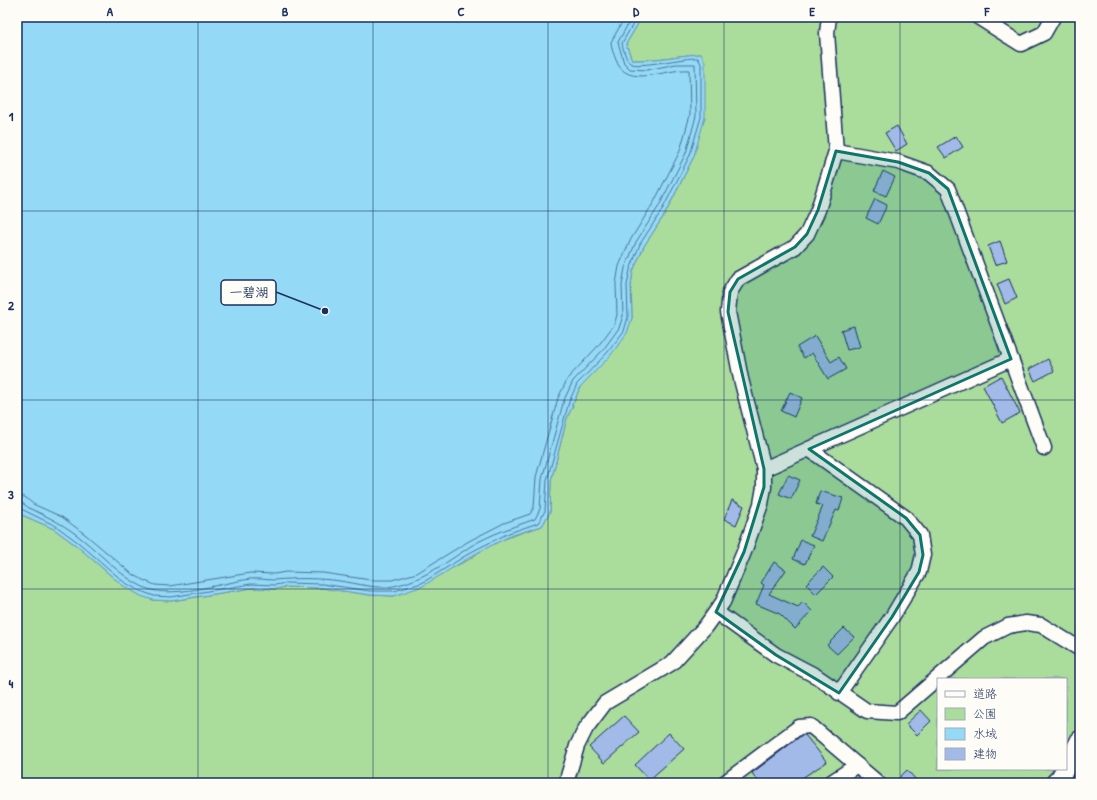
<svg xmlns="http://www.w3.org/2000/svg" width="1097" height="800" viewBox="0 0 1097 800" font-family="'Patrick Hand','Klee One',sans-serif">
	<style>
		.green { fill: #aadc9c; stroke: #62867d; fill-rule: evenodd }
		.water { fill: #94d9f6; stroke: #6495b9 }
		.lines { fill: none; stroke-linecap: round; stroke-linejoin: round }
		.shore { stroke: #4b739b; stroke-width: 1 }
		.building { fill: #a1bae7; stroke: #1b2f5e }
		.minor-casing { stroke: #1b2f5e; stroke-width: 17 }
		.tertiary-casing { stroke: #1b2f5e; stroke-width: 21 }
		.minor { stroke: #fdfcf7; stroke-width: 14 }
		.tertiary { stroke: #fdfcf7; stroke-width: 18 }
		.marked { fill: #0f766e; fill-opacity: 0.2; stroke: #0f766e; stroke-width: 3; stroke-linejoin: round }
		.grid { fill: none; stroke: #1b2f5e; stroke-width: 1; stroke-opacity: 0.55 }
		.leader { fill: none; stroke: #1b2f5e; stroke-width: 1.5 }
		.callout-dot { fill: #1b2f5e; stroke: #fdfcf7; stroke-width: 1.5 }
		.callout { fill: #fdfcf7; stroke: #1b2f5e; stroke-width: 1.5 }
		.callout-label { font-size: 13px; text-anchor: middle; font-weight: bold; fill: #1b2f5e }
		.neatline { fill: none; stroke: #1b2f5e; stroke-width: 1.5 }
		.grid-label { font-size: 13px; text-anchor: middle; font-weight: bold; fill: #1b2f5e }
	</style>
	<rect width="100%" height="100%" fill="#e1e8f2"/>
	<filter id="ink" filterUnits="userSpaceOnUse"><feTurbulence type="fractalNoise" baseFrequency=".025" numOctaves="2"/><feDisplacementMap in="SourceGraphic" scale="8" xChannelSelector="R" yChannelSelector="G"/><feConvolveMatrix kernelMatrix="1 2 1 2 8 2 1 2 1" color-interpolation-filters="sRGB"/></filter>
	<g filter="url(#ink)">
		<!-- green -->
		<path class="green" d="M 642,17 L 1080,17 L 1080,783 L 17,783 L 17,510 L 22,515 L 54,529 L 77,546 L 116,580 L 153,600 L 171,601 L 252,588 L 275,589 L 286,587 L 322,588 L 370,595 L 394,596 L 470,559 C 489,542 518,534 542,526 L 550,512 L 551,481 L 567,418 L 573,405 L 570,405 L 574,402 L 580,387 L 619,344 L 632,318 L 631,285 L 633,271 L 644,246 L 665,214 L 694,156 L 704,105 L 701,54 C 678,55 655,61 632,60 L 626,44 ZM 938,679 L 1066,679 L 1066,769 L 938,769 Z"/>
		<!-- water -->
		<path class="water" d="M 17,17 L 642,17 L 626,44 L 632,60 C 655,61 678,55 701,54 L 705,62 L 705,117 L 694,156 L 665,214 L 644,246 L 633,271 L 631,285 L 632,318 L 627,333 L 610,356 L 580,387 L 574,402 L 571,405 L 573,405 L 567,418 L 551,481 L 550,512 L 542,526 L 510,536 L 475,554 L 423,586 L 394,596 L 370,595 L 322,588 L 286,587 L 275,589 L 252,588 L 171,601 L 153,600 L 141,596 L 122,585 L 77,546 L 54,529 L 22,515 L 17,510 Z"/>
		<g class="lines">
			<!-- shore -->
			<g class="shore">
				<path d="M 17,496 L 25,497 L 33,504 L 62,517 L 86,535 L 131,573 L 143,580 L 155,585 L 170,586 L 250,573 L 274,574 L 286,572 L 323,573 L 371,580 L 392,580 L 417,573 L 469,541 L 504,523 L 530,514 L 534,507 L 536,477 L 558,398 L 568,378 L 598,346 L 614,325 L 617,315 L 616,284 L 619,266 L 631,239 L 654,202 L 680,151 L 690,115 L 689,70 C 666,68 627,90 616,60 C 614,54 611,49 611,42 L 625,17"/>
				<path d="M 17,502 C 24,502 27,508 33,510 C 51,518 66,526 82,539 C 102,555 120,576 143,587 C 169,600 222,583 250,579 C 258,578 266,580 274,580 C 296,578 318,578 340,581 C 357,583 377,590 394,586 C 423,580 447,562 471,546 C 491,534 513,527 535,519 L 540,509 L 542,479 L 564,400 L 573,381 L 603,350 L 619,328 L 623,316 L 622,285 L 625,268 L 636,242 L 659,206 L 686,153 L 696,116 L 695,64 L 676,64 L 647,70 L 630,69 L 624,63 L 618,42 L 632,17"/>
				<path d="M 17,507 L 56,526 L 79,543 L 124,582 L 138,590 L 154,596 L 171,597 L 251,584 L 275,585 L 286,583 L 322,584 L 370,591 L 394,591 L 422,583 L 473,551 L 509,533 L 538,523 L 545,511 L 547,480 L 569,402 L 577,384 L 607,353 L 624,331 L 628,317 L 627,285 L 630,270 L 640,244 L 662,210 L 690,155 L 701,117 L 701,64 L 698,58 C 685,57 637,69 630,63 C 626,60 623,48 622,43 L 637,17"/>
			</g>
		</g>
		<!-- building -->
		<g class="building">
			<path d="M 897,126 L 907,144 L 896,151 L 885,133 Z"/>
			<path d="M 956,136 L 963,147 L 946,158 L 938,147 Z"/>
			<path d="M 883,171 L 895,177 L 886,196 L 874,191 Z"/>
			<path d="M 875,199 L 887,205 L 878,224 L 866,218 Z"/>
			<path d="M 1000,241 L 1007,261 L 995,265 L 988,246 Z"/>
			<path d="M 1009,279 L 1017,298 L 1005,304 L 997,284 Z"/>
			<path d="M 854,326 L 860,347 L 847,350 L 841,330 Z"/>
			<path d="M 815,336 L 831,362 L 839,357 L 846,369 L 828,379 L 812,353 L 804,358 L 797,347 Z"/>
			<path d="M 1048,359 L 1054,371 L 1035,381 L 1029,369 Z"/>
			<path d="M 1001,376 L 1020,413 L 1002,423 L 983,386 Z"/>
			<path d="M 790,392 L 802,398 L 794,417 L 781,411 Z"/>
			<path d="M 788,475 L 800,480 L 791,499 L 779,494 Z"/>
			<path d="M 820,491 L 843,498 L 839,511 L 836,510 L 822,541 L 810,536 L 823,506 L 816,504 Z"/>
			<path d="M 732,500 L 744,506 L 736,525 L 724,519 Z"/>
			<path d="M 801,540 L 814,545 L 805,564 L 793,559 Z"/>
			<path d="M 774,562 L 786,570 L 769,594 L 798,607 L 803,602 L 812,611 L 795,629 L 780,614 L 756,604 L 764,585 L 761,583 Z"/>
			<path d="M 823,567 L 833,577 L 816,594 L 806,584 Z"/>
			<path d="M 844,628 L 854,637 L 837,654 L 827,645 Z"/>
			<path d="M 921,710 L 931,721 L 917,735 L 906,724 Z"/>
			<path d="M 624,716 L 639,732 L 604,763 L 589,747 Z"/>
			<path d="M 669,733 L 684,749 L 649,780 L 635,765 Z"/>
			<path d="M 802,735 L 805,735 L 827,762 L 794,783 L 759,783 L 752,773 Z"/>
			<path d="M 907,770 L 919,783 L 894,783 Z"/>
		</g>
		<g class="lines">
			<defs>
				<g id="minor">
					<path d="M 978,17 L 1021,44 L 1044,33 L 1053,17"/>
					<path d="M 836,151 L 898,162 L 929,173 L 948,189 L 1044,448"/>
					<path d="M 809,449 L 906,518 L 920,535 L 923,555 L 919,572 L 892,617 L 839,693"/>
					<path d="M 764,469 L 1011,359"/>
					<path d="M 716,612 L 776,655 L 816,676 L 867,711 L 897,713 L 984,638 L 1008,626 L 1026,623 L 1041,625 L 1080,649"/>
					<path d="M 566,783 L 577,746 L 586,728 L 605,703 L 672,663 L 705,627 L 723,602 L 744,552 L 761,504 L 764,487 L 764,469 L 741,379 L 728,312 L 730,292 L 738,279 L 795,247 L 807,234 L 818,210 L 836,151 L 827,33 L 829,17"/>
					<path d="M 724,783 L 799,727 L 811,726 L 878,783"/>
					<path d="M 830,783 L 857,765"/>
				</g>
				<g id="tertiary">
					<path d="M 1066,767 L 1080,740"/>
					<path d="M 1055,783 L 1060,778 L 1065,769"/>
				</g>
			</defs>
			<!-- minor casing -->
			<use href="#minor" class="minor-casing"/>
			<!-- tertiary casing -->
			<use href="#tertiary" class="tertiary-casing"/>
			<!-- minor -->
			<use href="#minor" class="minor"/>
			<!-- tertiary -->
			<use href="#tertiary" class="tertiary"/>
		</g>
	</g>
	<!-- marked area -->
	<path class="marked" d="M 836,151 L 898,162 L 929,173 L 948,189 L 1011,359 L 809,449 L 906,518 L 920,535 L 923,555 L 919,572 L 892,617 L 839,693 L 776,655 L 716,612 L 744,552 L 764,487 L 764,469 L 728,312 L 730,292 L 738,279 L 795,247 L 807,234 L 818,210 Z"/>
	<!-- grid -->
	<path class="grid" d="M 198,17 L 198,783M 373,17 L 373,783M 548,17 L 548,783M 724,17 L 724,783M 900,17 L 900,783M 17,211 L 1080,211M 17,400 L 1080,400M 17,589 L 1080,589"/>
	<!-- callouts -->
	<path class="leader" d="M325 311L276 292"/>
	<circle class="callout-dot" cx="325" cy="311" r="4"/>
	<rect class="callout" x="221" y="280" width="55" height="25" rx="4"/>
	<g class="callout-label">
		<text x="249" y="297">一碧湖</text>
	</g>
	<!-- margin -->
	<rect width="1097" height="800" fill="none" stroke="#fdfcf7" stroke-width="44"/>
	<!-- legend -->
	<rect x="937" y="678" width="130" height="92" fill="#fdfcf7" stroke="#a3aaba"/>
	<rect x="945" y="691" width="20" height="6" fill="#fdfcf7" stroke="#a3aaba"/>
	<text x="973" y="698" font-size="12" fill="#1b2f5e">道路</text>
	<rect x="945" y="708" width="20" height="12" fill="#aadc9c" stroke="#a3aaba"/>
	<text x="973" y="718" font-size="12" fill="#1b2f5e">公園</text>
	<rect x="945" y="728" width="20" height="12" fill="#94d9f6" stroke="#a3aaba"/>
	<text x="973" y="738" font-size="12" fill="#1b2f5e">水域</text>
	<rect x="945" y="748" width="20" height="12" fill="#a1bae7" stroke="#a3aaba"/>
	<text x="973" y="758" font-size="12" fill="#1b2f5e">建物</text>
	<rect x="22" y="22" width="1053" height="756" class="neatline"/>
	<g class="grid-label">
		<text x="110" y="16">A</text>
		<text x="285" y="16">B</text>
		<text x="461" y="16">C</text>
		<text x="636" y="16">D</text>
		<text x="812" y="16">E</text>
		<text x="987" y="16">F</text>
		<text x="11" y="121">1</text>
		<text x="11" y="310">2</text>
		<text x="11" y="499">3</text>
		<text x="11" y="688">4</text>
	</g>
</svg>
